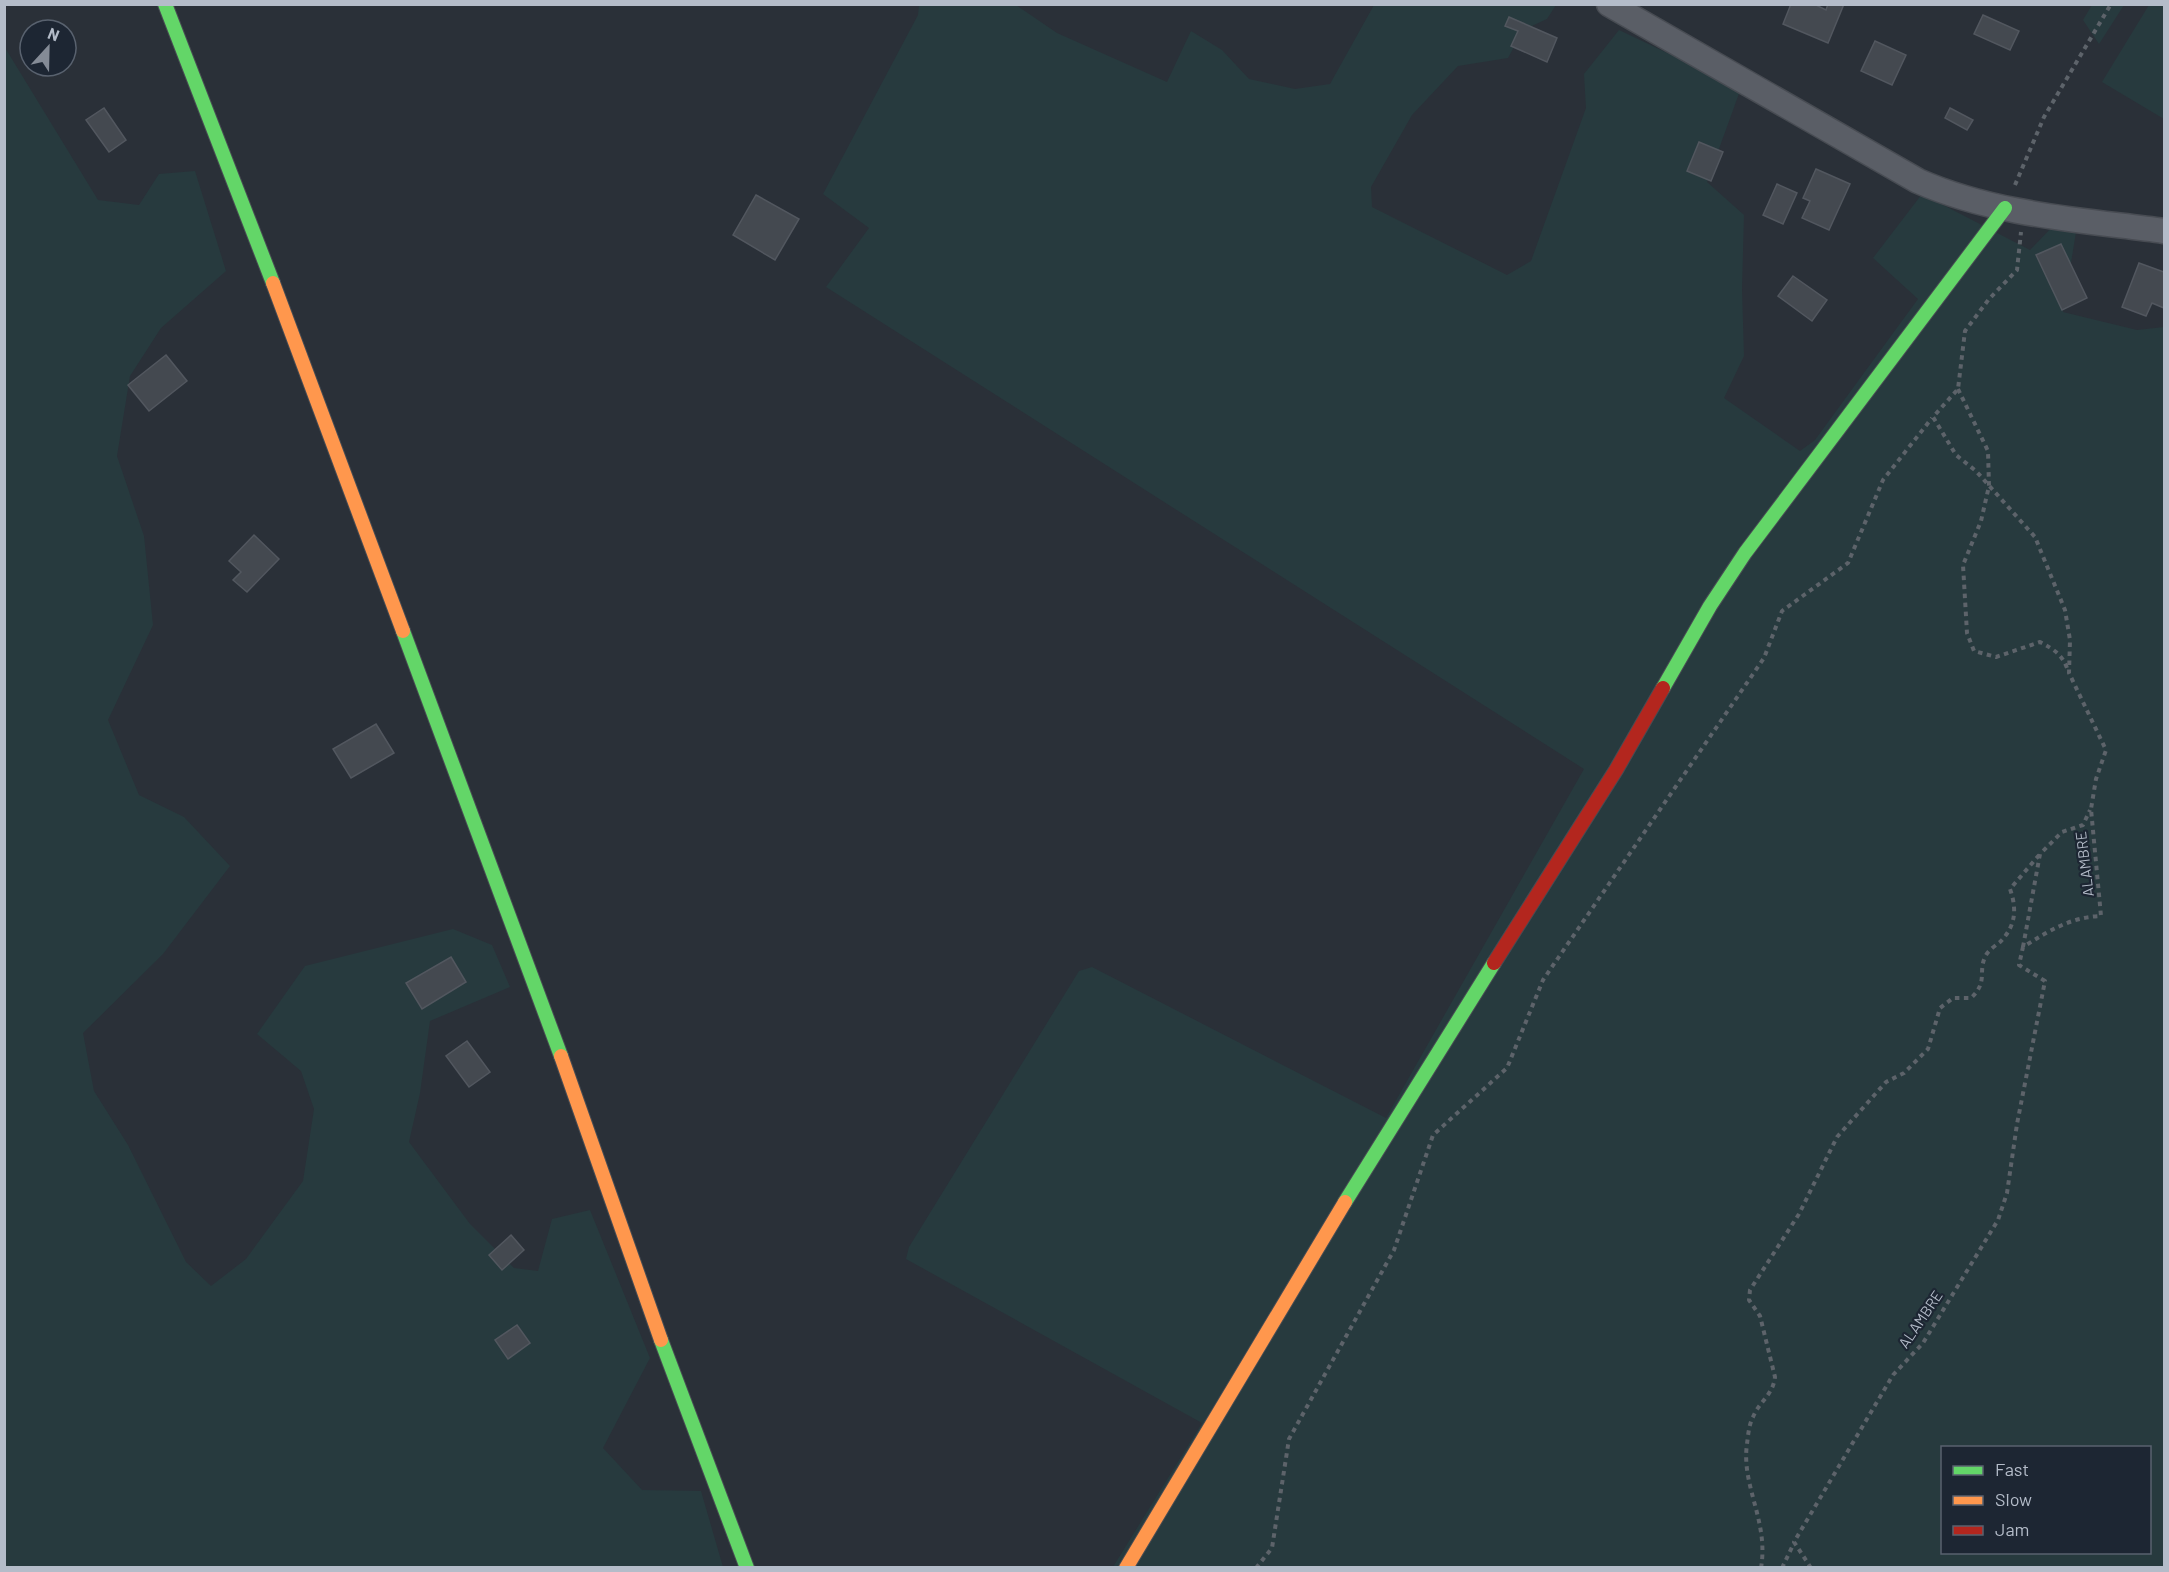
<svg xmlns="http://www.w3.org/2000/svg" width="2169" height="1572" viewBox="0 0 2169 1572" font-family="Barlow,sans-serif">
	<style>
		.green { fill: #273a3e; fill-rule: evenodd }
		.building { fill: #444950; stroke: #52575f; stroke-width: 1.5 }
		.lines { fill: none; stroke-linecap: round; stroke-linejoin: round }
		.street-casing { stroke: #484c53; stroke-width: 27 }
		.fast-casing { stroke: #484c53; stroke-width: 16 }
		.slow-casing { stroke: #484c53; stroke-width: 16 }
		.jam-casing { stroke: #484c53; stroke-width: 16 }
		.path { stroke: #5d636a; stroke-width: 4; stroke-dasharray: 4.5 4.5; stroke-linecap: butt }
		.street { stroke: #5a5e66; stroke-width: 24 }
		.fast { stroke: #63d668; stroke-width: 14 }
		.slow { stroke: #ff974d; stroke-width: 14 }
		.jam { stroke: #b3261e; stroke-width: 14 }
		.labels { text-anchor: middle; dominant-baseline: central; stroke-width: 4.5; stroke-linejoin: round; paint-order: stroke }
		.street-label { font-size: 15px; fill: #b4bcc9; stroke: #1d2633 }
	</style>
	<rect width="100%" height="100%" fill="#2a3038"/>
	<!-- green -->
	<g class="green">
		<path d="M 919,5 L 1016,5 L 1057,33 L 1167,82 L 1191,31 L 1222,50 L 1249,79 L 1295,89 L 1330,84 L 1374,5 L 1556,5 L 1547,19 L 1523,30 L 1508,58 L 1458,66 L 1412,115 L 1371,187 L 1372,207 L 1507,275 L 1531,261 L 1586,108 L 1584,74 L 1619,30 L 1741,88 L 1707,182 L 1744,215 L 1742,289 L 1744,356 L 1724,398 L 1800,451 L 1815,440 L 1918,299 L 1873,258 L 1922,194 L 2030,250 L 2055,224 L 2076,232 L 2063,312 L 2137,330 L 2164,327 L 2164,1567 L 1113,1567 L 1202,1423 L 906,1259 L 909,1247 L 1079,971 L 1092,967 L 1386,1118 L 1584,769 L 826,287 L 869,228 L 823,194 L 918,15 ZM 1942,1448 L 2150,1448 L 2150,1552 L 1942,1552 Z"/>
		<path d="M 2092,5 L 2124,5 L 2099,44 L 2083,20 Z"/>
		<path d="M 2149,5 L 2164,5 L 2164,119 L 2102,82 Z"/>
		<path d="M 4,46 L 98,200 L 139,205 L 159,174 L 195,171 L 226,271 L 161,328 L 130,376 L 117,456 L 144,536 L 153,625 L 108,720 L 139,795 L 184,817 L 230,866 L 163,954 L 83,1033 L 94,1091 L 128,1145 L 186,1262 L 211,1286 L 246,1259 L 303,1181 L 314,1109 L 301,1071 L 257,1034 L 305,966 L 453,929 L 492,945 L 510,987 L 430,1021 L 420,1093 L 409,1142 L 470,1224 L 514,1268 L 538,1271 L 552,1219 L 590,1210 L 650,1358 L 603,1448 L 642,1490 L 701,1491 L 723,1567 L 5,1567 Z"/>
	</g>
	<!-- building -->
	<g class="building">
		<path d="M 1791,4 L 1814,4 L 1826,10 L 1828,4 L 1844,4 L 1828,43 L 1783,24 Z"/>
		<path d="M 1983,15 L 2019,31 L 2010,50 L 1974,34 Z"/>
		<path d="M 1509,17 L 1557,38 L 1547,62 L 1511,46 L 1518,31 L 1505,26 Z"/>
		<path d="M 1875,41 L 1906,55 L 1892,85 L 1861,71 Z"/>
		<path d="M 104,108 L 126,140 L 109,152 L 86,120 Z"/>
		<path d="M 1950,108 L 1973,120 L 1967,130 L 1945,118 Z"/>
		<path d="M 1699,142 L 1723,152 L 1711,181 L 1687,171 Z"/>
		<path d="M 1816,169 L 1850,184 L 1829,230 L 1802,218 L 1810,201 L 1803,198 Z"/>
		<path d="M 1777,184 L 1797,193 L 1783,224 L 1763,215 Z"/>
		<path d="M 756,195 L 799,219 L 775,260 L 733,235 Z"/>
		<path d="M 2061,244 L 2087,298 L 2062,310 L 2036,255 Z"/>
		<path d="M 2139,263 L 2164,272 L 2164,308 L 2152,303 L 2146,316 L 2122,307 Z"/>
		<path d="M 1793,276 L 1827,300 L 1812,321 L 1778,296 Z"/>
		<path d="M 166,355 L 187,381 L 149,411 L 128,385 Z"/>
		<path d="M 254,535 L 279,559 L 247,592 L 233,580 L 241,572 L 229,561 Z"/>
		<path d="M 376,724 L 394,753 L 351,778 L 333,749 Z"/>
		<path d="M 451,957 L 466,982 L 422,1009 L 406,983 Z"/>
		<path d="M 467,1041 L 490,1072 L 469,1087 L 446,1056 Z"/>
		<path d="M 511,1235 L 524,1250 L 502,1270 L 489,1255 Z"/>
		<path d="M 517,1325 L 530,1343 L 508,1359 L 495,1340 Z"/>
	</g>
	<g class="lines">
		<defs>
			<path id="street" d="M 1609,4 L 1918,181 C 1995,215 2082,220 2164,231"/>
			<g id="fast">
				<path d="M 165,4 L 273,283"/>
				<path d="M 403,631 L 561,1056"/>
				<path d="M 1663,688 L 1710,606 L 1745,553 L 2005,208"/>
				<path d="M 1345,1202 L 1494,963"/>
				<path d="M 661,1340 L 747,1568"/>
			</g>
			<g id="slow">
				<path d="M 273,283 L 403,631"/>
				<path d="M 561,1056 L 661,1340"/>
				<path d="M 1126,1568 L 1345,1202"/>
			</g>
			<path id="jam" d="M 1494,963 L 1616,770 L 1663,688"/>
		</defs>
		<!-- street casing -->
		<use href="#street" class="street-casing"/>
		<!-- fast casing -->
		<use href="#fast" class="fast-casing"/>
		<!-- slow casing -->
		<use href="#slow" class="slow-casing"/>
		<!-- jam casing -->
		<use href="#jam" class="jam-casing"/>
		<!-- path -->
		<g class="path">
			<path d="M 2015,185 L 2044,117 L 2111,4"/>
			<path d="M 1958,389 L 1988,451 L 1989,486 L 1981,521 L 1963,565 L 1967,633 L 1974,651 L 1996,657 L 2040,642 C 2055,650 2063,655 2068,671"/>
			<path d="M 2023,947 L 2040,854 L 2062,832 L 2083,825 L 2090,810"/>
			<path d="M 1256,1568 L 1272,1548 L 1289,1439 L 1394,1250 L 1433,1135 L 1507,1068 L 1543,980 L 1764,658 L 1782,611 L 1848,563 L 1883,480 L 1932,418"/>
			<path d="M 1761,1568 C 1769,1521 1741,1486 1747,1444 C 1748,1436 1749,1424 1753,1417 C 1759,1402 1773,1395 1775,1377 L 1760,1316 L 1749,1300 L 1750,1290 L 1799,1214 L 1837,1137 L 1886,1082 L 1904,1073 L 1928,1049 L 1940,1008 L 1953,998 L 1971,998 C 1989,981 1977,972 1986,955 C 1989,950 1996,945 2000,942 C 2016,926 2017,909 2010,889 L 2040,854"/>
			<path d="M 1782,1568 L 1794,1543"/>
			<path d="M 1811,1568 L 1794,1542 L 1893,1375 L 1923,1343 L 1998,1220 L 2007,1193 L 2017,1124 L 2045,981 L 2019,965 L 2023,947 C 2049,931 2070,917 2101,916 L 2091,809 L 2096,779 L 2106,750 L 2069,673 L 2070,640 L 2065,610 L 2035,537 L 1976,471 L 1956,455 L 1933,417 L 1958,389 L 1965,331 L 1989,299 L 2017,270 L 2021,232"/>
		</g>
		<!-- street -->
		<use href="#street" class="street"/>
		<!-- fast -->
		<use href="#fast" class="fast"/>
		<!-- slow -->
		<use href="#slow" class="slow"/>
		<!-- jam -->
		<use href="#jam" class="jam"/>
	</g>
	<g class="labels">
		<!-- street labels -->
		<g class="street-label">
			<text transform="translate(2084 864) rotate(-97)">ALAMBRE</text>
			<text transform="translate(1920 1319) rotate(-56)">ALAMBRE</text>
		</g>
	</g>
	<!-- border -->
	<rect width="2169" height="1572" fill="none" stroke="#b4bcc9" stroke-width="12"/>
	<!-- legend -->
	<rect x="1941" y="1446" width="210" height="108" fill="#1d2633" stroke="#59626f" stroke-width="1.5"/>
	<rect x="1953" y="1466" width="30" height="9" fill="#63d668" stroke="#59626f" stroke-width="1.5"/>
	<text x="1995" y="1476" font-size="18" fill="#b4bcc9">Fast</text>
	<rect x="1953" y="1496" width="30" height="9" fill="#ff974d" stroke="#59626f" stroke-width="1.5"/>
	<text x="1995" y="1506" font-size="18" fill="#b4bcc9">Slow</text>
	<rect x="1953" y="1526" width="30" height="9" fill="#b3261e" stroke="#59626f" stroke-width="1.5"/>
	<text x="1995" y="1536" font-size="18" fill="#b4bcc9">Jam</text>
	<!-- north arrow -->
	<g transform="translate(48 48) rotate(22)"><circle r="28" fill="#1d2633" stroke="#59626f" stroke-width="1.5"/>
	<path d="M0-4.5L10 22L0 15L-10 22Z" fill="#848b96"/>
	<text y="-9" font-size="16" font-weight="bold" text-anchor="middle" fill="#b4bcc9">N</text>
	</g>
</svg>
